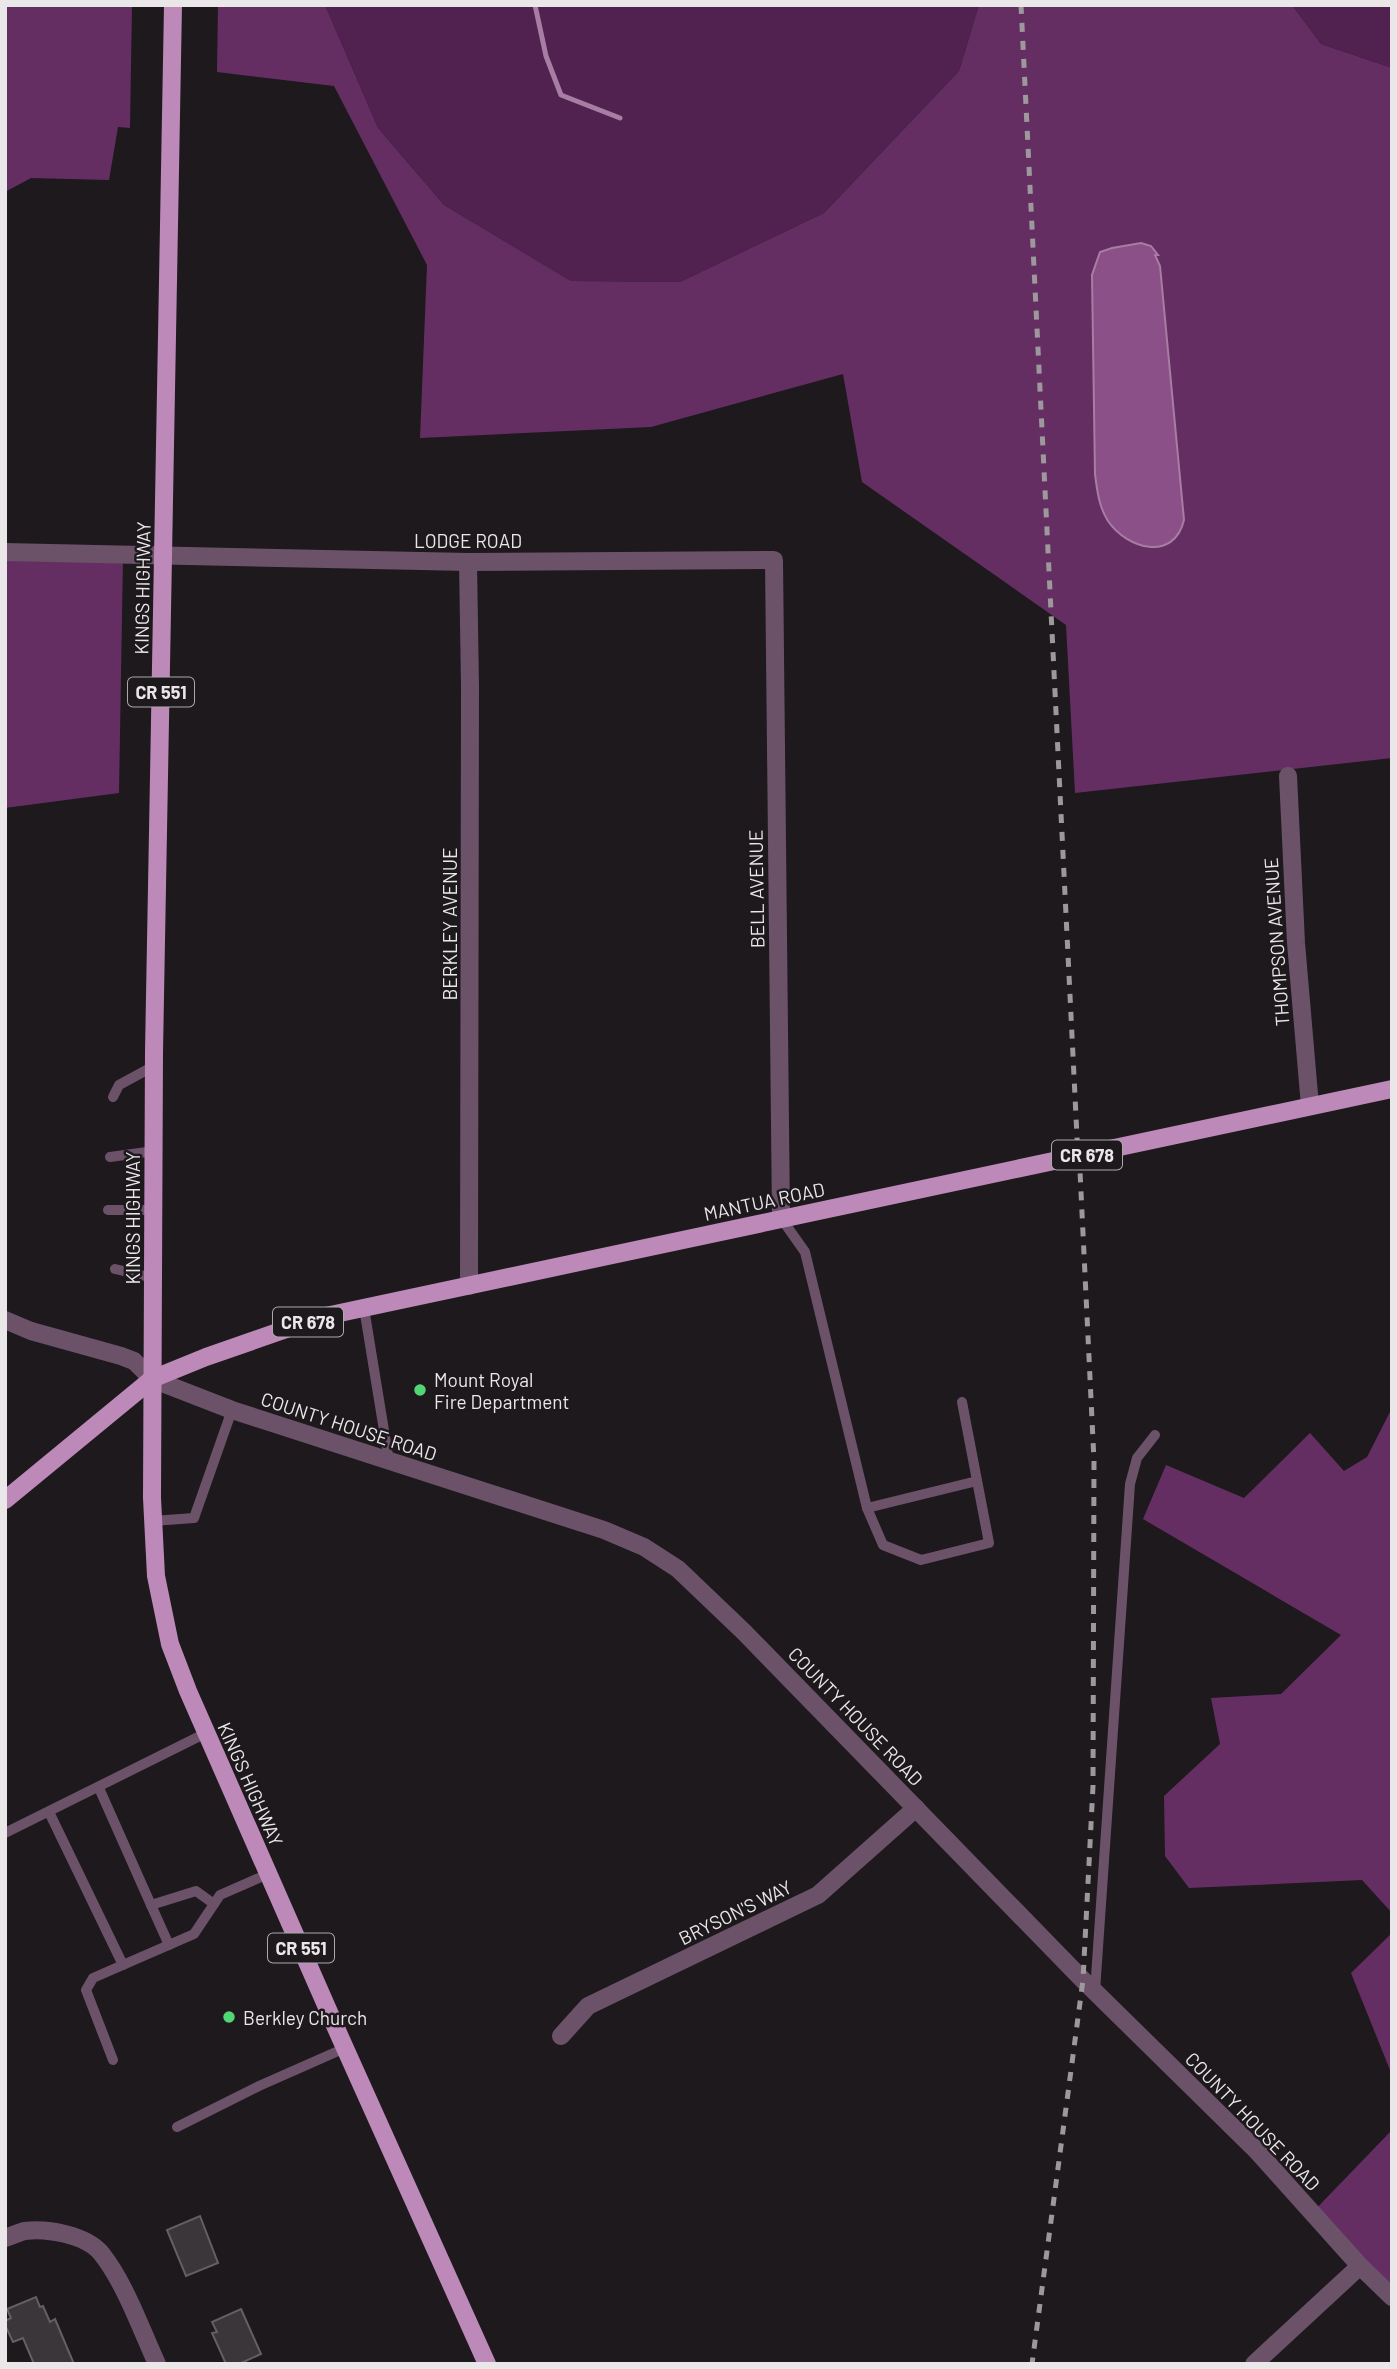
<svg xmlns="http://www.w3.org/2000/svg" width="1397" height="2369" viewBox="0 0 1397 2369" font-family="Barlow,sans-serif">
	<style>
		.green { fill: #512150 }
		.forest { fill: #652e63 }
		.water { fill: #8a5087; stroke: #a77da4; stroke-width: 2 }
		.lines { fill: none; stroke-linecap: round; stroke-linejoin: round }
		.stream { stroke: #a77da4; stroke-width: 5 }
		.building { fill: #3a363a; stroke: #635f63; stroke-width: 2 }
		.service { stroke: #6b5269; stroke-width: 10 }
		.minor { stroke: #6b5269; stroke-width: 18 }
		.tertiary { stroke: #6b5269; stroke-width: 18 }
		.primary { stroke: #bc89b9; stroke-width: 18 }
		.rail { stroke: #9c989b; stroke-width: 5; stroke-dasharray: 9 9; stroke-linecap: butt }
		.poi-dot { fill: #52d673; stroke: #1d191d; stroke-width: 2.5 }
		.labels { text-anchor: middle; dominant-baseline: central; stroke-width: 5; stroke-linejoin: round; paint-order: stroke }
		.shield { fill: #1d191d; stroke: #aca9ac; stroke-width: 2 }
		.shield-label { font-size: 18px; font-weight: bold; fill: #eae7e9 }
		.street-label { font-size: 19px; fill: #eae7e9; stroke: #1d191d }
		.poi-label { font-size: 19px; fill: #eae7e9; stroke: #1d191d; text-anchor: start }
	</style>
	<rect width="100%" height="100%" fill="#1d191d"/>
	<!-- green -->
	<g class="green">
		<path d="M 325,5 L 979,5 L 959,71 L 824,213 L 680,282 L 571,281 L 444,205 L 378,128 Z"/>
		<path d="M 1292,5 L 1392,5 L 1392,68 L 1321,44 Z"/>
	</g>
	<!-- forest -->
	<g class="forest">
		<path d="M 5,5 L 132,5 L 130,128 L 118,127 L 109,180 L 31,178 L 5,192 Z"/>
		<path d="M 218,5 L 325,5 L 378,128 L 444,205 L 571,281 L 680,282 L 824,213 L 959,71 L 979,5 L 1292,5 L 1321,44 L 1392,68 L 1392,758 L 1075,793 L 1066,625 L 862,482 L 843,374 L 651,427 L 420,438 L 427,265 L 334,86 L 217,72 Z"/>
		<path d="M 5,555 L 123,557 L 119,793 L 5,808 Z"/>
		<path d="M 1392,1408 L 1392,1913 L 1362,1880 L 1189,1888 L 1165,1856 L 1164,1796 L 1220,1744 L 1211,1698 L 1281,1694 L 1341,1635 L 1143,1519 L 1166,1465 L 1244,1498 L 1310,1433 L 1344,1471 L 1367,1457 Z"/>
		<path d="M 1392,1933 L 1392,2075 L 1351,1973 Z"/>
		<path d="M 1392,2130 L 1392,2300 L 1310,2215 Z"/>
	</g>
	<!-- water -->
	<path class="water" d="M 1141,243 L 1151,246 L 1158,255 L 1155,255 L 1160,266 L 1184,520 C 1174,562 1127,549 1108,521 C 1099,507 1097,490 1095,474 L 1092,275 L 1100,252 L 1112,248 Z"/>
	<g class="lines">
		<!-- stream -->
		<path class="stream" d="M 535,5 L 546,56 L 561,95 L 620,118"/>
	</g>
	<!-- building -->
	<g class="building">
		<path d="M 200,2216 L 218,2263 L 186,2276 L 167,2230 Z"/>
		<path d="M 36,2297 L 40,2307 L 43,2306 L 50,2322 L 55,2319 L 74,2364 L 34,2364 L 23,2338 L 13,2342 L 5,2325 L 5,2321 L 11,2318 L 7,2309 Z"/>
		<path d="M 241,2309 L 261,2354 L 239,2364 L 226,2364 L 212,2333 L 217,2332 L 212,2322 Z"/>
	</g>
	<g class="lines">
		<!-- service -->
		<g class="service">
			<path d="M 113,1097 L 119,1085 L 154,1066"/>
			<path d="M 110,1157 L 154,1151"/>
			<path d="M 108,1210 L 153,1210"/>
			<path d="M 781,1218 L 805,1252 L 867,1508 L 883,1545 L 921,1560 L 989,1543 L 962,1402"/>
			<path d="M 115,1269 L 153,1278"/>
			<path d="M 364,1308 L 389,1461"/>
			<path d="M 867,1508 L 977,1481"/>
			<path d="M 153,1521 L 194,1518 L 232,1410"/>
			<path d="M 99,1788 L 151,1905 L 196,1891 L 214,1904"/>
			<path d="M 49,1812 L 123,1965"/>
			<path d="M 5,1833 L 206,1733"/>
			<path d="M 151,1905 L 169,1945"/>
			<path d="M 1095,1991 L 1130,1484 L 1137,1458 L 1155,1435"/>
			<path d="M 113,2060 L 86,1990 L 93,1978 L 194,1934 L 220,1895 L 268,1874"/>
			<path d="M 177,2127 L 259,2086 L 345,2048"/>
		</g>
		<!-- minor -->
		<g class="minor">
			<path d="M 5,552 L 468,562 L 774,560 L 781,1218"/>
			<path d="M 468,562 L 470,686 L 469,1286"/>
			<path d="M 1288,776 L 1296,943 L 1310,1106"/>
			<path d="M 5,1320 L 31,1331 L 121,1356 L 134,1361 L 152,1379"/>
			<path d="M 561,2036 L 588,2006 L 818,1895 L 916,1808"/>
			<path d="M 5,2238 C 12,2236 19,2232 25,2231 C 47,2228 86,2235 101,2253 C 125,2283 141,2329 157,2364"/>
			<path d="M 1254,2364 L 1360,2266"/>
		</g>
		<!-- tertiary -->
		<path class="tertiary" d="M 152,1379 L 232,1410 L 604,1530 L 644,1547 L 678,1569 L 744,1632 L 1083,1980 L 1256,2150 L 1360,2266 L 1392,2297"/>
		<!-- primary -->
		<g class="primary">
			<path d="M 173,5 L 154,1052 L 152,1498 L 156,1576 L 170,1644 L 188,1691 L 340,2037 L 487,2364"/>
			<path d="M 5,1500 L 152,1379 L 206,1357 L 321,1317 L 1392,1089"/>
		</g>
		<!-- rail -->
		<path class="rail" d="M 1021,5 L 1078,1157 L 1080,1171 L 1094,1461 L 1093,1786 L 1083,1980 L 1032,2364"/>
	</g>
	<!-- markers -->
	<g class="poi-dot">
		<circle cx="420" cy="1390" r="7"/>
		<circle cx="229" cy="2017" r="7"/>
	</g>
	<g class="labels">
		<!-- shield labels -->
		<g class="shield">
			<rect x="128" y="677.5" width="66" height="29" rx="5"/>
			<rect x="1052" y="1140.5" width="70" height="29" rx="5"/>
			<rect x="273" y="1307.5" width="70" height="29" rx="5"/>
			<rect x="268" y="1933.5" width="66" height="29" rx="5"/>
		</g>
		<g class="shield-label">
			<text x="161" y="692">CR 551</text>
			<text x="1087" y="1155">CR 678</text>
			<text x="308" y="1322">CR 678</text>
			<text x="301" y="1948">CR 551</text>
		</g>
		<!-- street labels -->
		<g class="street-label">
			<text x="468" y="540">LODGE ROAD</text>
			<text transform="translate(142 588) rotate(-89)">KINGS HIGHWAY</text>
			<text transform="translate(756 889) rotate(-91)">BELL AVENUE</text>
			<text transform="translate(449 924) rotate(-90)">BERKLEY AVENUE</text>
			<text transform="translate(1276 942) rotate(-94)">THOMPSON AVENUE</text>
			<text transform="translate(764 1201) rotate(-12)">MANTUA ROAD</text>
			<text transform="translate(132 1218) rotate(-90)">KINGS HIGHWAY</text>
			<text transform="translate(349 1426) rotate(18)">COUNTY HOUSE ROAD</text>
			<text transform="translate(856 1716) rotate(46)">COUNTY HOUSE ROAD</text>
			<text transform="translate(251 1784) rotate(66)">KINGS HIGHWAY</text>
			<text transform="translate(735 1912) rotate(-26)">BRYSON'S WAY</text>
			<text transform="translate(1253 2121) rotate(46)">COUNTY HOUSE ROAD</text>
		</g>
		<!-- poi labels -->
		<g class="poi-label">
			<text x="434" y="1379">Mount Royal<tspan x="434" dy="22">Fire Department</tspan></text>
			<text x="243" y="2017">Berkley Church</text>
		</g>
	</g>
	<!-- border -->
	<rect width="1397" height="2369" fill="none" stroke="#eae7e9" stroke-width="14"/>
</svg>
